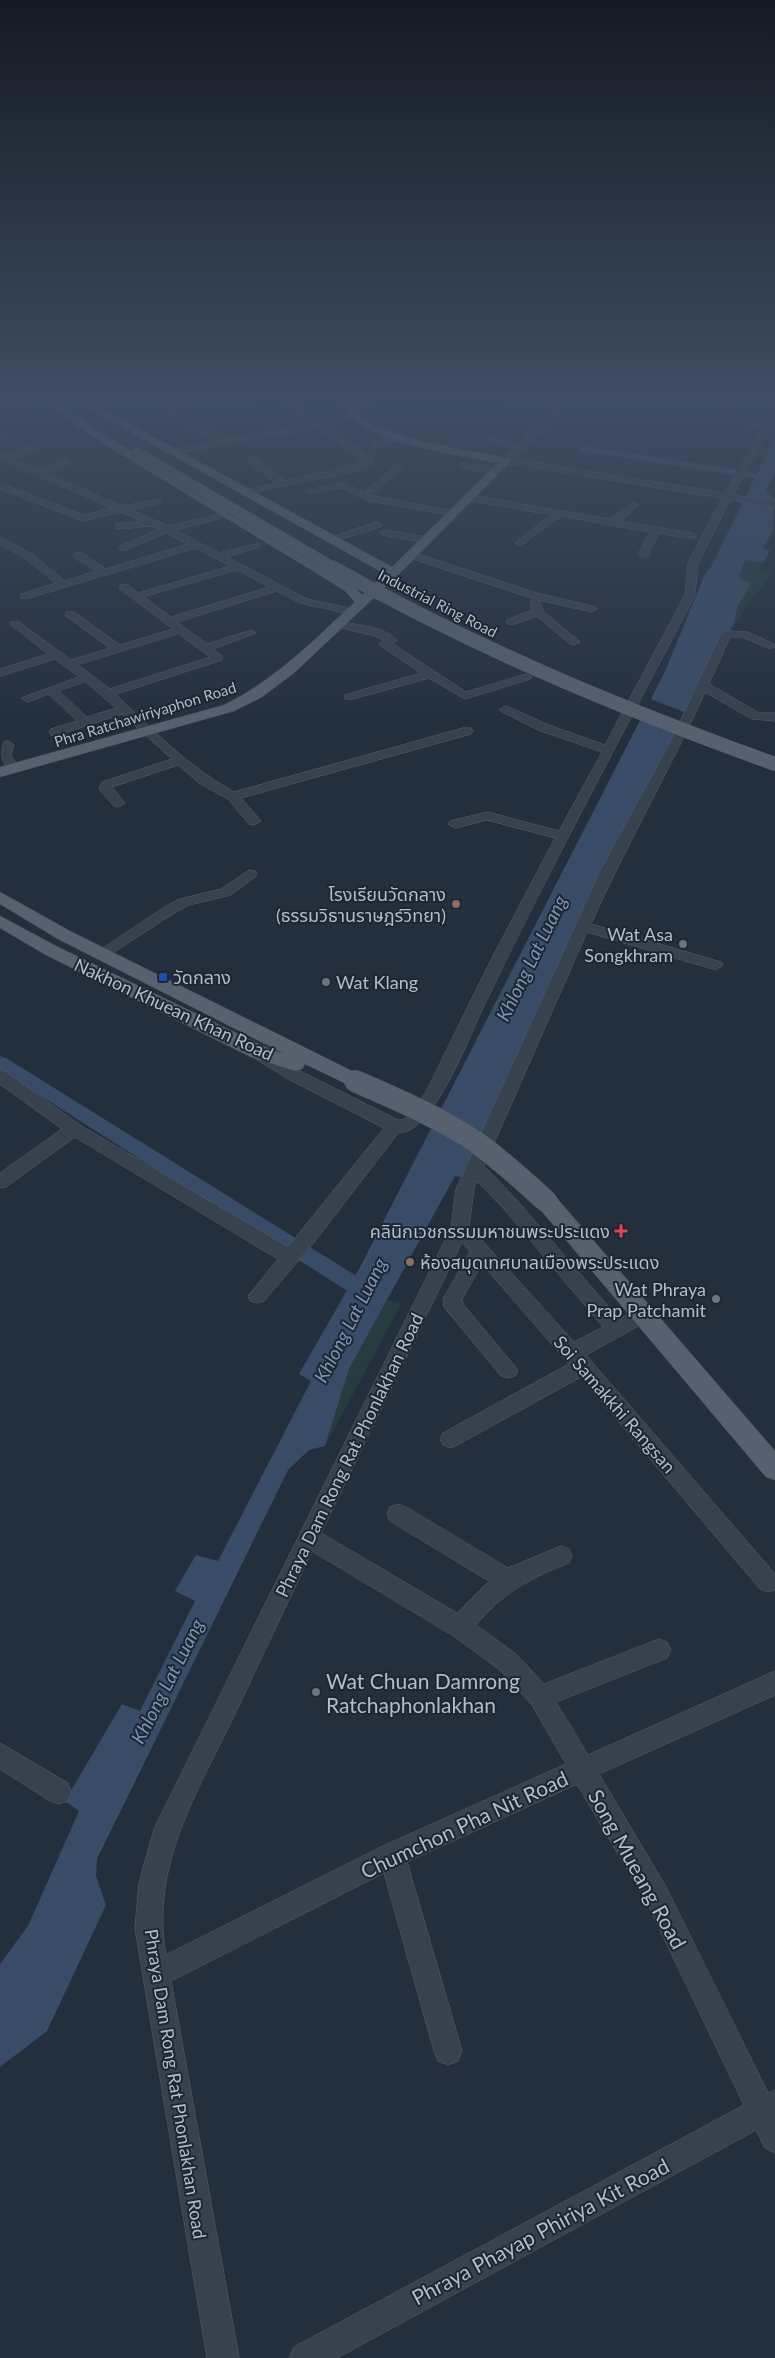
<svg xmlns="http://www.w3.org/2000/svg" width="775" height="2358" viewBox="0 0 775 2358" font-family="Lato,'Noto Sans Thai',sans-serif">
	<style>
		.green { fill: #263c3f }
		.water { fill: #394c67 }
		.pier { fill: #242f3e }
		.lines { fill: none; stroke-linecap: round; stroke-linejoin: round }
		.canal { fill: #394c67; fill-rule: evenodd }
		.minor-casing { stroke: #565f6c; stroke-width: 1 }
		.major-casing { stroke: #414a57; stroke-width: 1 }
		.minor { fill: #38414e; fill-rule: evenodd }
		.major { fill: #56606e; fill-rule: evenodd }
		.major-bridge-far2-casing { stroke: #414a57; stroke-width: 12; stroke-linecap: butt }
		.major-bridge-far1-casing { stroke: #414a57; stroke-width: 14; stroke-linecap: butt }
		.major-bridge-casing { stroke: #414a57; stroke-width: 23; stroke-linecap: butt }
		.major-bridge-far2 { stroke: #56606e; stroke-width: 11 }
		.major-bridge-far1 { stroke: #56606e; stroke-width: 14 }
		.major-bridge { stroke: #56606e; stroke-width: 22 }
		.education-dot { fill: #8d6e63; stroke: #1d2633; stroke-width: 2 }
		.worship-dot { fill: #6b7280; stroke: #1d2633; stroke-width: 2 }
		.transit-dot { fill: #1a4fb4; stroke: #1d2633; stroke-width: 2 }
		.health-dot { fill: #e0444e; stroke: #1d2633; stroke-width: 2 }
		.labels { text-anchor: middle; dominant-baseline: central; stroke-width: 4; stroke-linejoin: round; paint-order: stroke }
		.far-street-label { font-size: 15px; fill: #b4bcc9; stroke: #1d2633 }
		.poi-label { font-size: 18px; fill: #b4bcc9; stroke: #1d2633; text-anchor: end }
		.street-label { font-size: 18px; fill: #b4bcc9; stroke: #1d2633 }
		.water-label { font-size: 19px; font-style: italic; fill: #7c92b1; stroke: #1d2633 }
		.near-poi-label { font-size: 21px; fill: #b4bcc9; stroke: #1d2633; text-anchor: start }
		.near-street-label { font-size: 21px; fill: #b4bcc9; stroke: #1d2633 }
	</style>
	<rect width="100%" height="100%" fill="#242f3e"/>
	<!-- green -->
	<g class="green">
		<path d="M 745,560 L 763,563 L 760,569 L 772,572 L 733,626 L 738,606 L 751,584 L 739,578 Z"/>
		<path d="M 387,1300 L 402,1303 L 325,1446 L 349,1369 Z"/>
	</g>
	<!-- water -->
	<path class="water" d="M 775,437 L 775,472 L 766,491 L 775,499 C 775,511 771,517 774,529 L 763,548 L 770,551 L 763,563 L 745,560 L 739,578 L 751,584 L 738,606 L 733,626 L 713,654 L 463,1178 L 455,1176 L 349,1369 L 325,1446 L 309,1450 L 288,1470 L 97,1859 L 96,1876 L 106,1905 L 47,2031 L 0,2067 L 0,1964 L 28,1926 L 79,1811 L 65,1801 L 122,1704 L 140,1711 L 195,1601 L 175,1591 L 196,1555 L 218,1561 L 311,1381 L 299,1374 L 357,1273 L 633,734 L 666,669 L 705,574 L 711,567 Z"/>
	<!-- pier -->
	<path class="pier" d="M 648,698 L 687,713 L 677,735 L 638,719 Z"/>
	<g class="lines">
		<!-- canal -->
		<g class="canal">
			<path d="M 761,396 L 775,396 L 775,402 L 762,398 Z"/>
			<path d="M 584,446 L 733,469 L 738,472 L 733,475 L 581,451 L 581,447 Z"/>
			<path d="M 748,472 L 768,477 L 763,480 L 745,477 L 745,473 Z"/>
			<path d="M 0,1056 L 6,1058 L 371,1285 L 374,1291 L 371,1297 L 364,1299 L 357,1297 L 0,1070 Z"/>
		</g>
		<defs>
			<g id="minor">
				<path d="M 144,396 L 154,396 L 214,433 L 234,438 L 311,424 L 287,408 L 280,398 L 282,396 L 294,396 L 289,399 L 293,404 L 318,421 L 358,414 L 358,418 L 324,425 L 371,457 L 374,463 L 357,471 L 244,494 L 244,490 L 277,483 L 248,462 L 248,458 L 254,458 L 286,481 L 365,462 L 317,428 L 171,454 L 171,450 L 224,440 L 208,437 Z"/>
				<path d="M 374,396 L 389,396 L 348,407 L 344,405 Z"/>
				<path d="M 577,396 L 588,396 L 564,409 L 513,459 L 725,493 L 762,428 L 719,418 L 736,396 L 744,396 L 728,417 L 771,427 L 733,495 L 775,501 L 775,507 L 730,500 L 698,563 L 695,595 C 623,734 548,871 481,1012 C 469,1038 431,1136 399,1132 L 315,1241 L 264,1301 L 257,1303 L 250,1301 L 248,1296 L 278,1259 L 75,1137 L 6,1187 L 0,1188 L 0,1173 L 62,1129 L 0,1084 L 0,1070 L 6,1072 L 80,1125 L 288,1247 L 384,1128 L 288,1079 L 254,1058 L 252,1054 L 254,1050 L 266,1050 L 300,1071 L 398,1120 L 404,1120 L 426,1092 L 489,964 L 555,838 L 487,820 L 455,828 L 448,824 L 450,821 L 487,812 L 559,831 L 602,752 L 538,730 L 499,710 L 505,706 L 509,707 L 546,724 L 605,745 L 685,595 L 688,563 L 722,498 L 503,463 L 503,459 L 514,448 L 484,439 L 488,436 L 519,444 L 558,405 Z"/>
				<path d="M 48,398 L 52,400 L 51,402 L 0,414 L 0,410 Z"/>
				<path d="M 400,433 L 403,434 L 403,438 L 374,448 L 370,445 Z"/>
				<path d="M 0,434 L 5,433 L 9,436 L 0,440 Z"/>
				<path d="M 31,446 L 38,448 L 12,459 L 37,470 L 63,460 L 69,460 L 69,464 L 45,473 L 123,506 L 160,499 L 160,503 L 131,510 L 168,526 L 229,512 L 229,516 L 175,530 L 219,553 L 259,543 L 259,547 L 227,557 L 307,599 L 354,609 L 355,611 L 350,614 L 300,603 L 277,591 L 177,622 L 207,644 L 251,630 L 256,633 L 213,649 L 222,656 L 222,660 L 116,694 C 152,730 189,767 234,792 L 463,728 L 471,728 L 473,731 L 471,734 L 241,798 L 261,821 L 254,825 L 249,824 L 228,799 L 199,783 L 178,765 L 112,787 L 125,803 L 119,807 L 114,806 L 99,789 L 102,782 L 172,759 L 122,714 L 55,736 L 51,735 L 49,732 L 51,729 L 77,721 L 49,694 L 27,702 L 21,698 L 79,677 L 55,659 L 0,676 L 0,669 L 48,654 L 10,624 L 11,622 L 19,622 L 71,660 L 110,648 L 66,616 L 66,612 L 74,612 L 120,645 L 173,629 L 120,589 L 120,585 L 128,585 L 138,593 L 230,566 L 196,548 L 29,598 L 21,598 L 21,594 L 56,583 L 24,558 L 0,544 L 0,537 L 32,554 L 65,581 L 96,571 L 74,557 L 74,553 L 82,553 L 106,569 L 188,544 L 166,533 L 126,550 L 120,550 L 120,546 L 159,529 C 146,522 130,531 116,528 L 116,524 L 142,521 L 121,512 L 83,521 L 0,489 L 0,483 L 84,515 L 112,508 L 0,460 L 0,454 L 5,456 ZM 238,570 L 269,587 L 171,617 L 144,597 ZM 179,634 L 210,657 L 110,689 L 78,665 ZM 86,682 L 116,708 L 87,717 L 59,691 Z"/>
				<path d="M 463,463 L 496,468 L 500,471 L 496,474 L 460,468 L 460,464 Z"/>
				<path d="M 399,464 L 403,467 L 402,469 L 370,495 L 453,511 L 456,512 L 456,516 L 368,501 L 342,488 L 311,494 L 306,491 L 343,482 L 363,492 Z"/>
				<path d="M 469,495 L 611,519 L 634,502 L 639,505 L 621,521 L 692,533 L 697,536 L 692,539 L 659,533 L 650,550 L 650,555 L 645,558 L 640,555 L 640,550 L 650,532 L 561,516 L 520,546 L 515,543 L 517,541 L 551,515 L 466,500 L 466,496 Z"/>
				<path d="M 377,522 L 382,525 L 380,527 L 331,542 L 326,539 Z"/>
				<path d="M 385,530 L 427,537 L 432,540 L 427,543 L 382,535 L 380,533 Z"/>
				<path d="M 407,553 L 415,553 L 537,593 L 596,607 L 597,609 L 592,612 L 539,600 L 543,611 L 580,642 L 574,645 L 570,644 L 537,616 L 515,624 L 507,624 L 507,620 L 532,610 L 530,602 L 534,599 L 407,557 Z"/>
				<path d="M 337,621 C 355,625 384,626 397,640 L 393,644 L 466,692 L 526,674 L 532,677 L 530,679 L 465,699 L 429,678 L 353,699 L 345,699 L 345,695 L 421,673 L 381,646 L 379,644 L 384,640 L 375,636 L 333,626 L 333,622 Z"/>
				<path d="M 726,631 L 748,632 L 774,644 L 775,647 L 770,649 L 742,637 L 730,637 L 709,684 L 759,713 L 775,713 L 775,721 L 752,719 L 705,692 C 670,770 626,845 591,924 L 721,962 L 723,965 L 716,970 L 587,932 L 484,1166 L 516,1199 L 619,1319 L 644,1306 L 651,1309 L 654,1314 L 651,1319 L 586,1355 L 775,1574 L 775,1590 L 768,1592 L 760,1589 L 581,1377 L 457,1445 L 450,1448 L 443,1445 L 440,1439 L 443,1433 L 569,1364 L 482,1264 L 462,1299 L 463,1304 L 518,1370 L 515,1376 L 508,1378 L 501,1376 L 444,1307 L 443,1299 L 470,1252 L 462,1242 L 321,1533 L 457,1613 L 489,1581 L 390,1521 L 387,1514 L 390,1507 L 398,1504 L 406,1507 L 508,1568 L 561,1546 L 569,1549 L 572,1556 L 569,1563 C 532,1577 501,1594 476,1625 L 516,1654 L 544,1684 L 659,1639 L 667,1642 L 671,1650 L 667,1658 L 556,1702 L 588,1755 L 775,1671 L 775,1695 L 599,1774 L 666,1887 L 768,2093 L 775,2090 L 775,2153 L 765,2148 L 756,2130 L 337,2358 L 289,2358 L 294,2347 L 744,2105 L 648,1905 L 577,1784 L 407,1862 L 462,2051 L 458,2061 L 448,2065 L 438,2061 L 434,2051 L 384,1873 L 171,1981 L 239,2358 L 207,2358 L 135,1928 L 139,1883 L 154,1829 L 451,1228 L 456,1189 L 601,869 L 668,747 L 721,634 ZM 477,1181 L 504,1209 L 603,1327 L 574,1342 L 469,1226 L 474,1189 ZM 312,1551 L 452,1635 L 500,1670 L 532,1705 L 566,1764 L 383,1846 L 166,1955 C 150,1866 197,1793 234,1716 C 260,1661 286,1606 312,1551 Z"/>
				<path d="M 8,741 L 14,745 L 11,755 L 19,769 L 13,773 L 9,772 C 2,762 0,754 4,742 Z"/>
				<path d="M 250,870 L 255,871 L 257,874 L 255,877 L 231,895 L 189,905 L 176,912 L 106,957 L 96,957 L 94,954 L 166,906 L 180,899 L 221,889 Z"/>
				<path d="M 0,1743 L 68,1783 L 71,1792 L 68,1801 L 59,1804 L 50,1801 L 0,1769 Z"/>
			</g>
			<g id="major">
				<path d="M 66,396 L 79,396 L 392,567 L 498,463 C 462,456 375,443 351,417 C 345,411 343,404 342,396 L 352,396 C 353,402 354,409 359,414 C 388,442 470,449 510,459 L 511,461 L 397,576 L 294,673 L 262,697 L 234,711 L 0,777 L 0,767 L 224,705 C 276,679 313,641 355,602 L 344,590 L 90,435 L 50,404 L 50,400 L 56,400 L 98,431 L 352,584 L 362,595 L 385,574 Z"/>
				<path d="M 0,892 L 70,931 L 362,1076 L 365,1081 L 362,1086 L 355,1088 L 305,1064 L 302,1069 L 295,1071 L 251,1057 L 46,955 L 0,928 L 0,916 L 58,947 L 265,1047 L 285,1054 L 58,939 L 0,904 Z"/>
				<path d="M 547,1194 L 555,1196 L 775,1451 L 775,1480 L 766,1477 L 539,1208 L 536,1202 L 539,1196 Z"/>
			</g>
		</defs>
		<!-- minor casing -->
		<use href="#minor" class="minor-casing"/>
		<!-- major casing -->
		<use href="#major" class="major-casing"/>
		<!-- minor -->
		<use href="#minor" class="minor"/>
		<!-- major -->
		<use href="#major" class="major"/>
		<defs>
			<path id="major-bridge-far2" d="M 137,453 L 334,568"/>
			<path id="major-bridge-far1" d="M 332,567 C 473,647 622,709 775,764"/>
			<path id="major-bridge" d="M 355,1081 C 396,1099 439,1117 476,1142 C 501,1160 524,1181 547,1202"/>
		</defs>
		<!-- major-bridge-far2 casing -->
		<use href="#major-bridge-far2" class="major-bridge-far2-casing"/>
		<!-- major-bridge-far1 casing -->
		<use href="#major-bridge-far1" class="major-bridge-far1-casing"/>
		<!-- major-bridge casing -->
		<use href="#major-bridge" class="major-bridge-casing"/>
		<!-- major-bridge-far2 -->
		<use href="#major-bridge-far2" class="major-bridge-far2"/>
		<!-- major-bridge-far1 -->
		<use href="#major-bridge-far1" class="major-bridge-far1"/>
		<!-- major-bridge -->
		<use href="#major-bridge" class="major-bridge"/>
	</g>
	<!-- sky -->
	<linearGradient id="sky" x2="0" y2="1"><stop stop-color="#141a22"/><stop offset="0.55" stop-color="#3f4d63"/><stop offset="1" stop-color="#3f4d63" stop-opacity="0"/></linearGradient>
	<rect width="775" height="726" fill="url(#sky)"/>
	<!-- markers -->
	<g class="education-dot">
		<circle cx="456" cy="904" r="5"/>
		<circle cx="410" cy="1262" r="5"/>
	</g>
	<g class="worship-dot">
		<circle cx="683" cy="944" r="5"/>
		<circle cx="326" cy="982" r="5"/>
		<circle cx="716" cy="1299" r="5"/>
		<circle cx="316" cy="1692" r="5"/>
	</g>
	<rect class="transit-dot" x="158" y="972" width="10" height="10" rx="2.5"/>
	<path class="health-dot" d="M618.5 1223.5h5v5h5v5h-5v5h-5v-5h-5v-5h5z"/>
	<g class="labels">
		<!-- far-street labels -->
		<g class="far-street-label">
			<text transform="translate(438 603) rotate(27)">Industrial Ring Road</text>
			<text transform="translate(145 714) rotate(-17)">Phra Ratchawiriyaphon Road</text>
		</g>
		<!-- poi labels -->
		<g class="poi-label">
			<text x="446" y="894">โรงเรียนวัดกลาง<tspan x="446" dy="21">(ธรรมวิธานราษฎร์วิทยา)</tspan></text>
			<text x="673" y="934">Wat Asa<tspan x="673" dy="21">Songkhram</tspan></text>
			<text x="173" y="977" text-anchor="start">วัดกลาง</text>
			<text x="336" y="982" text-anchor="start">Wat Klang</text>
			<text x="610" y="1231">คลินิกเวชกรรมมหาชนพระประแดง</text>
			<text x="420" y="1262" text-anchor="start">ห้องสมุดเทศบาลเมืองพระประแดง</text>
			<text x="706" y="1289">Wat Phraya<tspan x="706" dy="21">Prap Patchamit</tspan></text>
		</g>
		<!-- street labels -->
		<g class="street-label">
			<text transform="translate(174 1009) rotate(25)">Nakhon Khuean Khan Road</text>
			<text transform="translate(615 1404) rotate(49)">Soi Samakkhi Rangsan</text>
			<text transform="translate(349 1455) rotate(-64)">Phraya Dam Rong Rat Phonlakhan Road</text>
			<text transform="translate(176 2084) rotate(81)">Phraya Dam Rong Rat Phonlakhan Road</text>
		</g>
		<!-- water labels -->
		<g class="water-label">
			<text transform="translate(531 958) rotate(-64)">Khlong Lat Luang</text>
			<text transform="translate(350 1320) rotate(-63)">Khlong Lat Luang</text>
			<text transform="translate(167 1681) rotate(-63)">Khlong Lat Luang</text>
		</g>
		<!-- near-poi labels -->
		<g class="near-poi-label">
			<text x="326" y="1680">Wat Chuan Damrong<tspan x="326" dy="24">Ratchaphonlakhan</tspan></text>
		</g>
		<!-- near-street labels -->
		<g class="near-street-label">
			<text transform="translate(464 1824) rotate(-25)">Chumchon Pha Nit Road</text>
			<text transform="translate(638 1869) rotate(61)">Song Mueang Road</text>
			<text transform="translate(540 2231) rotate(-28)">Phraya Phayap Phiriya Kit Road</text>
		</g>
	</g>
</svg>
